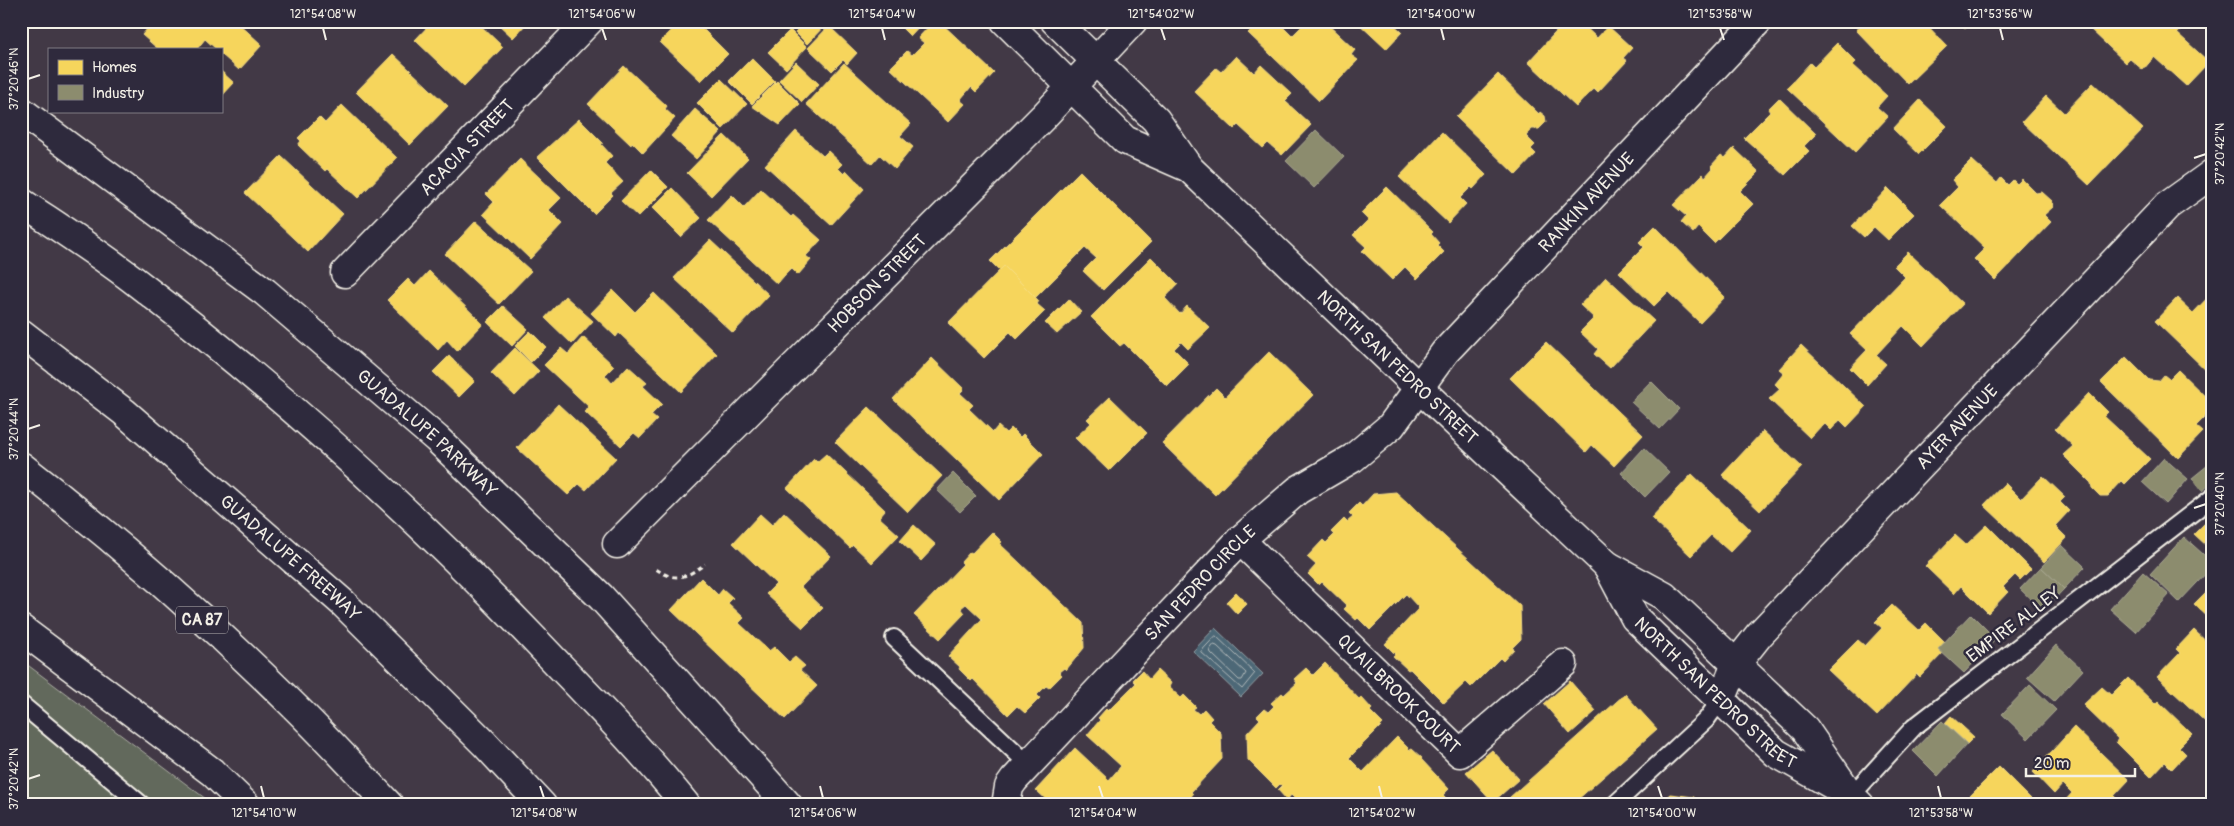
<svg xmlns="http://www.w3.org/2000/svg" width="2234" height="826" viewBox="0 0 2234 826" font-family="Pangolin,sans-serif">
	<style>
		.green { fill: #62695c; stroke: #abada2 }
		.water { fill: #4e6877; stroke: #909fa4 }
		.homes { fill: #f6d55c; stroke: #f5dd86 }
		.industry { fill: #8c8c6e; stroke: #abaa93 }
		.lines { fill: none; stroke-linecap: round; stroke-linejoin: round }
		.shore { stroke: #b2babb; stroke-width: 1 }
		.lane-casing { stroke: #f4f1e8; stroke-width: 20 }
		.street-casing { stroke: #f4f1e8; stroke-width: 31 }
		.secondary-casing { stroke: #f4f1e8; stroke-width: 31 }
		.highway-casing { stroke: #f4f1e8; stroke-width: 31 }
		.path { stroke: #f4f1e8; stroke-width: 3; stroke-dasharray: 5 4; stroke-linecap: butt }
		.lane { stroke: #2f2a3d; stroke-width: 16 }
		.street { stroke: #2f2a3d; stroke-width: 28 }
		.secondary { stroke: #2f2a3d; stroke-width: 28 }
		.highway { stroke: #2f2a3d; stroke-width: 28 }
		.ticks { fill: none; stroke: #f4f1e8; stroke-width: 2 }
		.labels { text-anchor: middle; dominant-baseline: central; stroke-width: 5; stroke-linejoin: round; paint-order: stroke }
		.shield { fill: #2f2a3d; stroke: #b9b5b5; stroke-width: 1 }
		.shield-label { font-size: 16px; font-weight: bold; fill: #f4f1e8 }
		.street-label { font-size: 18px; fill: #f4f1e8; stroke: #2f2a3d }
		.neatline { fill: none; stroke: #f4f1e8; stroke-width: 2 }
		.ticks-label { font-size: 12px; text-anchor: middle; fill: #f4f1e8 }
	</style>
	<rect width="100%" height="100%" fill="#423946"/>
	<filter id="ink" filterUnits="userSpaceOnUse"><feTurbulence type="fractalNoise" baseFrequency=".02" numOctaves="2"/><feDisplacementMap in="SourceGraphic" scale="10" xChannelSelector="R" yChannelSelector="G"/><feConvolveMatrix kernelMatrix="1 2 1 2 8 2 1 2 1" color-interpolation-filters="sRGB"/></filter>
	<g filter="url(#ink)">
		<!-- green -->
		<path class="green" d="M 21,660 L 214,805 L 21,805 Z"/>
		<!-- water -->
		<path class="water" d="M 1215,628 L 1263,674 L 1241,697 L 1193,651 Z"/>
		<!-- homes -->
		<g class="homes">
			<path d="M 154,21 L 236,21 L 262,45 L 239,70 L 221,54 L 221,49 L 216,49 L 205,39 L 197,49 L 158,49 L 142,35 Z"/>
			<path d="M 433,21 L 468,21 L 471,25 L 476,21 L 503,47 L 464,87 L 415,40 Z"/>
			<path d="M 498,21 L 529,21 L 513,38 L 496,22 Z"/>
			<path d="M 680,21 L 695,21 L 728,54 L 701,81 L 660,42 Z"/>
			<path d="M 806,21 L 828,22 L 807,44 L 795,32 Z"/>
			<path d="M 851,21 L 867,21 L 860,29 Z"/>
			<path d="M 895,21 L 924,21 L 910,36 Z"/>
			<path d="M 934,21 L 939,21 L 994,73 L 976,92 L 971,87 L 960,100 L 965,104 L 948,122 L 890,68 L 907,51 L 912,55 L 924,43 L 918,38 Z"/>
			<path d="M 1254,21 L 1277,21 L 1292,36 L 1302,26 L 1298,21 L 1324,21 L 1355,50 L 1351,55 L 1358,60 L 1319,101 L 1248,33 L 1252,29 L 1249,27 Z"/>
			<path d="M 1356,21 L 1390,21 L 1402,32 L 1386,49 Z"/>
			<path d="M 1566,21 L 1579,21 L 1597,38 L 1608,26 L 1632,48 L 1623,58 L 1627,61 L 1598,92 L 1594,88 L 1576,107 L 1528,62 Z"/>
			<path d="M 1854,21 L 1923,21 L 1947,46 L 1908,84 L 1856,30 L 1860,27 Z"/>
			<path d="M 1957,21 L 1972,21 L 1965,29 Z"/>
			<path d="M 2094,21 L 2175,21 L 2182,28 L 2177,33 L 2209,62 L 2186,86 L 2154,57 L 2143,70 L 2130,59 L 2126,63 L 2088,27 Z"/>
			<path d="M 829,26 L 857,53 L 847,64 L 843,60 L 832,71 L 808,48 Z"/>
			<path d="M 790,30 L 807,47 L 786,69 L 768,52 Z"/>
			<path d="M 1837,43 L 1856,62 L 1853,65 L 1887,96 L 1877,107 L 1888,117 L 1855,152 L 1787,88 L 1810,63 L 1814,67 Z"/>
			<path d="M 393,54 L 448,106 L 410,145 L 356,92 Z"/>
			<path d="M 1236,56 L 1254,73 L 1261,65 L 1292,94 L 1285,101 L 1311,125 L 1282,155 L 1268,143 L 1263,148 L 1238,125 L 1234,129 L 1194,91 L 1216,68 L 1221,72 Z"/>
			<path d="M 752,58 L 775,81 L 752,104 L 729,81 Z"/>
			<path d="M 796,62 L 819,84 L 802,102 L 779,80 Z"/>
			<path d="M 844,63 L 911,124 L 900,136 L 913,147 L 895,169 L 880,155 L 872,164 L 806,104 Z"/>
			<path d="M 624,66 L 667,106 L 665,109 L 675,118 L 643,153 L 632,142 L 631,145 L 588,104 Z"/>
			<path d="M 221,71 L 234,83 L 221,97 Z"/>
			<path d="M 1498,74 L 1539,114 L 1540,112 L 1545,116 L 1546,122 L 1539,129 L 1532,129 L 1526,136 L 1535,145 L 1531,149 L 1536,154 L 1516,175 L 1456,117 Z"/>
			<path d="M 721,79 L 747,104 L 723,129 L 697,103 Z"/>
			<path d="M 777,81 L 800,104 L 780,125 L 752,106 Z"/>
			<path d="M 2093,83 L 2143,129 L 2089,185 L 2022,122 L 2046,96 L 2064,113 Z"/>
			<path d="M 1779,98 L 1816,134 L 1804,146 L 1809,151 L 1785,175 L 1744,138 L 1770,112 L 1768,109 Z"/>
			<path d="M 1920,100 L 1947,126 L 1919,154 L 1893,129 Z"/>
			<path d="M 342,105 L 397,158 L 358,198 L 327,169 L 325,171 L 298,145 L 301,141 L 298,138 L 319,117 L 325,123 Z"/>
			<path d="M 695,109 L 721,132 L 696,159 L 671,136 Z"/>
			<path d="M 579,119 L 603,143 L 601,144 L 612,156 L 605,163 L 623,182 L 611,193 L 613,195 L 594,214 L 537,157 Z"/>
			<path d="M 796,131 L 823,156 L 828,151 L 842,164 L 838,168 L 844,174 L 847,171 L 864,189 L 831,225 L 765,165 Z"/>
			<path d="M 1442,132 L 1486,175 L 1473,189 L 1471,187 L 1460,198 L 1466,204 L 1448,223 L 1399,177 Z"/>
			<path d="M 724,135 L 748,158 L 711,196 L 687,173 Z"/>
			<path d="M 1734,148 L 1759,172 L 1740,191 L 1753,204 L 1714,243 L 1698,227 L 1693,233 L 1681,222 L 1686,216 L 1673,205 L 1703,174 L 1705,177 L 1713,168 L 1711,166 L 1721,155 L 1725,158 Z"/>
			<path d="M 281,156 L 343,214 L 308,252 L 245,193 Z"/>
			<path d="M 520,159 L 561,198 L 549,210 L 563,224 L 530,259 L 483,214 L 494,202 L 486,194 Z"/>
			<path d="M 1972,160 L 1997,183 L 2001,178 L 2008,185 L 2013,180 L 2017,184 L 2022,179 L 2036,193 L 2042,192 L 2052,201 L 2053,207 L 2044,215 L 2051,222 L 1995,280 L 1974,259 L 1985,248 L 1940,205 L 1958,187 L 1952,180 Z"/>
			<path d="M 651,170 L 668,187 L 638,217 L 621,201 Z"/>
			<path d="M 1080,171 L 1151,242 L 1103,290 L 1083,271 L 1096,258 L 1085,248 L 1031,302 L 990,261 Z"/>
			<path d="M 1387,187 L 1433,232 L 1431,234 L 1439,243 L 1437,245 L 1444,252 L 1417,279 L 1405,267 L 1392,280 L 1362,251 L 1366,247 L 1353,235 L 1368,220 L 1361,213 Z"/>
			<path d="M 672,188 L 701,218 L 681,237 L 652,208 Z"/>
			<path d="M 1888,188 L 1914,214 L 1888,240 L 1874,227 L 1864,237 L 1852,226 Z"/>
			<path d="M 761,189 L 791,217 L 793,215 L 821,240 L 806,256 L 811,260 L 798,275 L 791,268 L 777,284 L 708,220 L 732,195 L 744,207 Z"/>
			<path d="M 476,221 L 531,271 L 499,304 L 445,254 Z"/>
			<path d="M 1655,226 L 1725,297 L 1700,323 L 1668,292 L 1654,306 L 1619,272 L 1644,247 L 1639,242 Z"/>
			<path d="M 710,240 L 769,295 L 733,333 L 674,278 Z"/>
			<path d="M 1908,252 L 1963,304 L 1923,346 L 1903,326 L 1876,355 L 1886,364 L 1867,385 L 1850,368 L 1867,350 L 1850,334 L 1905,277 L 1894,266 Z"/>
			<path d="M 1151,257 L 1178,284 L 1165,298 L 1180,314 L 1187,306 L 1210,328 L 1188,349 L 1181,342 L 1174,349 L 1189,364 L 1167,386 L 1124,343 L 1120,346 L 1091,317 Z"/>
			<path d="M 1004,266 L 1039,301 L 1037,304 L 1045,311 L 1017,339 L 1010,332 L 984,358 L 948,323 Z"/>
			<path d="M 429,271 L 483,324 L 457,351 L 447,340 L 438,350 L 387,300 L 408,279 L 415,286 Z"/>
			<path d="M 1606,277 L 1654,321 L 1610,368 L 1594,354 L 1598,349 L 1580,332 L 1594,318 L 1580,305 Z"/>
			<path d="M 613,290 L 635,312 L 654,293 L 717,354 L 681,392 L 619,333 L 616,337 L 591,313 Z"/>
			<path d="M 2213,292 L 2213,335 L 2211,337 L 2213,339 L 2213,377 L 2155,321 L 2177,298 L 2193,313 Z"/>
			<path d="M 565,296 L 593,321 L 572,344 L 545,318 Z"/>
			<path d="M 1069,299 L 1081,312 L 1057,334 L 1045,323 Z"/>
			<path d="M 503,306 L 528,329 L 512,346 L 487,322 Z"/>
			<path d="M 530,331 L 546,347 L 531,362 L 515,346 Z"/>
			<path d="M 583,337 L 614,366 L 605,375 L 612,383 L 628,366 L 647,383 L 643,386 L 662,404 L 651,415 L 657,420 L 640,438 L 634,433 L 621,446 L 585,412 L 589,407 L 544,365 L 561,348 L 568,354 Z"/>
			<path d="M 1546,342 L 1643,435 L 1614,466 L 1592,445 L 1586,452 L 1510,378 Z"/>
			<path d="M 1801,345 L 1866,407 L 1847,427 L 1840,420 L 1831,430 L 1824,423 L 1810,438 L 1769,399 L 1780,389 L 1775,384 L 1784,373 L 1779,369 Z"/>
			<path d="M 515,348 L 539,371 L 515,396 L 491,373 Z"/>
			<path d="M 1269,352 L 1313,395 L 1215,495 L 1162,443 L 1216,388 L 1225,397 Z"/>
			<path d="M 449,356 L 475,381 L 459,397 L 433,372 Z"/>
			<path d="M 2126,357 L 2149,380 L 2159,381 L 2164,375 L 2169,379 L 2178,370 L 2213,404 L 2213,409 L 2196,426 L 2203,432 L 2178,458 L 2101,382 Z"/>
			<path d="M 932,358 L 964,389 L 960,393 L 973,405 L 969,409 L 993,432 L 998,426 L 1006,433 L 1011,428 L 1020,437 L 1023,434 L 1043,454 L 999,500 L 893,399 Z"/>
			<path d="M 2089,393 L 2108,412 L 2104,416 L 2150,459 L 2125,484 L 2122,481 L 2108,496 L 2100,496 L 2092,488 L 2091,483 L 2063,455 L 2073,446 L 2055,429 Z"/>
			<path d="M 1110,397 L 1147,433 L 1109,471 L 1075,438 L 1091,423 L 1087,419 Z"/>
			<path d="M 558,404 L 616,458 L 586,490 L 579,484 L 568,495 L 517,448 Z"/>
			<path d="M 869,407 L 942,476 L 908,512 L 835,442 Z"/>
			<path d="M 1763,431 L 1802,467 L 1760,511 L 1722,475 Z"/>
			<path d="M 826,454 L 885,510 L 879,517 L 899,535 L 872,563 L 853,545 L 850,548 L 787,488 L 814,459 L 817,462 Z"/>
			<path d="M 1692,474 L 1751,530 L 1730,552 L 1711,535 L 1691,556 L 1651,518 Z"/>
			<path d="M 2043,476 L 2065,497 L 2060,502 L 2069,511 L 2055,526 L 2067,538 L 2044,562 L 1984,505 L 2005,483 L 2021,499 Z"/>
			<path d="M 1396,492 L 1520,606 L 1521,639 L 1512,648 L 1514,649 L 1503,661 L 1500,658 L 1471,687 L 1466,682 L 1444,703 L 1410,669 L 1408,670 L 1393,656 L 1395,654 L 1385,644 L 1419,608 L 1406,594 L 1370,630 L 1358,618 L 1356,620 L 1344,609 L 1347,606 L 1322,582 L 1319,585 L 1308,574 L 1316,565 L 1307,557 L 1323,540 L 1326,543 L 1334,535 L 1331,532 L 1344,519 L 1347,522 L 1353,517 L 1349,513 L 1359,503 L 1362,506 L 1373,494 Z"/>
			<path d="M 784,512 L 831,556 L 801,587 L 823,608 L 803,628 L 766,594 L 776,584 L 733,543 L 760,514 L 772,525 Z"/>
			<path d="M 2207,521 L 2213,526 L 2213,541 L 2207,546 L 2194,534 Z"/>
			<path d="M 914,525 L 936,545 L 921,561 L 900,541 Z"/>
			<path d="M 1987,525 L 2031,569 L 2020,580 L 2015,575 L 2003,587 L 2008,592 L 1988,613 L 1961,586 L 1954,594 L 1925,566 L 1955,535 L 1966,545 Z"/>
			<path d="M 992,532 L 1002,542 L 1000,544 L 1083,623 L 1084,648 L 1066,670 L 1064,668 L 1059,672 L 1062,675 L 1049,688 L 1046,686 L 1037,695 L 1040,698 L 1025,713 L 1017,706 L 1008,715 L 973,679 L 971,681 L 959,669 L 960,667 L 948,656 L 982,619 L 966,604 L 961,608 L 965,613 L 940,639 L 914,615 L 963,564 L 961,562 L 970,552 L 972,553 Z"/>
			<path d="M 701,578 L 718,595 L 723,589 L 733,598 L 728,603 L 744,618 L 739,623 L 769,651 L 774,647 L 789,662 L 795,657 L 805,666 L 800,670 L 817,686 L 785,719 L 671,610 Z"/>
			<path d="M 2213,585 L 2213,622 L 2194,604 Z"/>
			<path d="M 1236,592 L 1247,604 L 1237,614 L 1226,602 Z"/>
			<path d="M 1892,605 L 1919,630 L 1926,623 L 1945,642 L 1938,649 L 1943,653 L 1920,677 L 1917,674 L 1877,716 L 1828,670 L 1858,640 L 1865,646 L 1882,628 L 1875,622 Z"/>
			<path d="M 2194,630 L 2213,648 L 2213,729 L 2157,677 L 2180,653 L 2176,649 Z"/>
			<path d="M 1325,663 L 1359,699 L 1361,697 L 1372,709 L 1370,711 L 1383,724 L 1349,758 L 1363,772 L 1397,737 L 1410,750 L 1412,749 L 1422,758 L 1421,759 L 1449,789 L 1443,795 L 1448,800 L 1443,805 L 1301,805 L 1291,795 L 1287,800 L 1278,790 L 1282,786 L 1280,784 L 1276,788 L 1248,760 L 1247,733 L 1260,719 L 1257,716 L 1264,709 L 1268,712 L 1274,706 L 1271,703 L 1282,693 L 1284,695 L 1297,683 L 1294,679 L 1306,668 L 1313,675 Z"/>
			<path d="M 1157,670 L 1171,683 L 1169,687 L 1181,698 L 1184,695 L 1196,707 L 1193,709 L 1199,714 L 1204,709 L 1212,718 L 1209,721 L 1221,733 L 1222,759 L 1191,792 L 1193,794 L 1187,802 L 1183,799 L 1177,805 L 1052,805 L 1036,790 L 1075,748 L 1109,780 L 1121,766 L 1087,735 L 1100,720 L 1098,718 L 1106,709 L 1108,711 L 1136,683 L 1133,680 L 1142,671 L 1149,679 Z"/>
			<path d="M 2128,678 L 2155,704 L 2158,701 L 2192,734 L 2179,747 L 2186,754 L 2172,769 L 2165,762 L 2151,777 L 2116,742 L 2118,739 L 2083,705 L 2102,687 L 2111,695 Z"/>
			<path d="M 1570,681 L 1596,711 L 1570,734 L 1544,704 Z"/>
			<path d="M 1625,694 L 1657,729 L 1576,801 L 1579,805 L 1515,805 L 1509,798 Z"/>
			<path d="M 1951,716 L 1974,737 L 1967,744 L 1945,723 Z"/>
			<path d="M 2074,727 L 2129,780 L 2114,796 L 2116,798 L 2110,805 L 2067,805 L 2064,802 L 2072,793 L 2063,784 L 2054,794 L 2033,772 Z"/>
			<path d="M 1492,750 L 1519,779 L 1493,802 L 1466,772 Z"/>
			<path d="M 1999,767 L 2037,805 L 1961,805 Z"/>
			<path d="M 1670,794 L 1694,797 L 1700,805 L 1657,805 Z"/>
		</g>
		<!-- industry -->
		<g class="industry">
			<path d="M 1316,130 L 1344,157 L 1314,188 L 1286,161 Z"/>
			<path d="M 1651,381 L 1679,409 L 1660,429 L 1631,402 Z"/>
			<path d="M 1644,448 L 1669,472 L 1645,497 L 1621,473 Z"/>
			<path d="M 2164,458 L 2188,479 L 2166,504 L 2142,482 Z"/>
			<path d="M 2213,461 L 2213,482 L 2202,491 L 2192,478 Z"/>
			<path d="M 953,473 L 976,496 L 960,512 L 937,490 Z"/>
			<path d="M 2184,537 L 2213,563 L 2213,566 L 2179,602 L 2150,574 Z"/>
			<path d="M 2062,545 L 2085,567 L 2064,589 L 2041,567 Z"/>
			<path d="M 2041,567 L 2064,589 L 2043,611 L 2020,589 Z"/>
			<path d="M 2143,572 L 2169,595 L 2136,632 L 2110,609 Z"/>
			<path d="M 1971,614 L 1996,639 L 1964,673 L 1938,649 Z"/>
			<path d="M 2056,645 L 2083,670 L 2054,701 L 2027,677 Z"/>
			<path d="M 2030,685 L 2056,710 L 2028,739 L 2002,714 Z"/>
			<path d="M 1942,721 L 1967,744 L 1938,776 L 1913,751 Z"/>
		</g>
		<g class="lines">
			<!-- shore -->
			<g class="shore">
				<path d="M 1216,636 L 1255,673 L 1242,689 L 1201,652 Z"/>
				<path d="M 1214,645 L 1217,646 L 1246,673 L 1242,680 L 1239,680 L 1211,653 L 1210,650 Z"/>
			</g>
			<defs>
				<g id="lane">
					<path d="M 894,638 L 1028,764"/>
					<path d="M 21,704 L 142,805"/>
					<path d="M 1851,796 L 1914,727 L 2213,497"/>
					<path d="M 1614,805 L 1706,720 L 1722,698"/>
				</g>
				<g id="street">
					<path id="s1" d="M 345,273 L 589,21"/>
					<path id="s2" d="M 1240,540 L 1460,753 L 1563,664"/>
					<path id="s3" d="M 617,544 L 1043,117 L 1133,21"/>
					<path id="s4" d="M 1722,698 L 1736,664 L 1759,635 L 2167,206 L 2213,173"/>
					<path id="s5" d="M 1006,805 L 1009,787 L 1014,780 L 1240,540 L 1298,490 L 1353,458 L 1391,426 L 1445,352 L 1758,21"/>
				</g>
				<g id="secondary">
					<path d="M 1005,21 L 1125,140 L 1189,168"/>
					<path id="s6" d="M 1055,21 L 1156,120 L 1189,168 L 1418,387 L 1607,565 L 1664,596 L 1805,729 L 1851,796 L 1860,805"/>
					<path id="s7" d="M 21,111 L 265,292 L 437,439 L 601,597 L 788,805"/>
					<path id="s8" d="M 1607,565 L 1635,618 L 1776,753 L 1845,792"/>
				</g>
				<g id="highway">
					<path d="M 21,202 C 61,229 102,255 140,285 C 280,392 411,511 533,638 C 585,693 639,746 686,805"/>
					<path id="s9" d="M 21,333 L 124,412 L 343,603 L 484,743 L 542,805"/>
					<path d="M 21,466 C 115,539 205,618 289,701 C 324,735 356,770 389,805"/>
					<path d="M 21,629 L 212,772 L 246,805"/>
				</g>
			</defs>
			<!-- lane casing -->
			<use href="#lane" class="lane-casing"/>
			<!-- street casing -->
			<use href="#street" class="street-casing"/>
			<!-- secondary casing -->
			<use href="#secondary" class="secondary-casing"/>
			<!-- highway casing -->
			<use href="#highway" class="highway-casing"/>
			<!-- path -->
			<path class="path" d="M 656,569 C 676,583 687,577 705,564"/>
			<!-- lane -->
			<use href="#lane" class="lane"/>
			<!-- street -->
			<use href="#street" class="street"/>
			<!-- secondary -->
			<use href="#secondary" class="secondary"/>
			<!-- highway -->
			<use href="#highway" class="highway"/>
		</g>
	</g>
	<!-- ticks -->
	<path class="ticks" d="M 323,28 L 326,40M 602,28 L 606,40M 882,28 L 885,40M 1161,28 L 1165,40M 1441,28 L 1444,40M 1720,28 L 1724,40M 2000,28 L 2003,40M 28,79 L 40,75M 2194,158 L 2206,154M 28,429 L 40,425M 2194,508 L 2206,504M 28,779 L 40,775M 261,786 L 264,798M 540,786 L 544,798M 820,786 L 823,798M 1099,786 L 1103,798M 1379,786 L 1382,798M 1658,786 L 1662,798M 1938,786 L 1941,798"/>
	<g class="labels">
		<!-- shield labels -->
		<rect class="shield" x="176" y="606.5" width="52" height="27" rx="4"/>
		<g class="shield-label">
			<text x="202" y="620">CA 87</text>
		</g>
		<!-- street labels -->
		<g class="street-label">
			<text stroke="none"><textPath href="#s1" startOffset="175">ACACIA STREET</textPath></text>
			<text stroke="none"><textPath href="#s5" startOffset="844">RANKIN AVENUE</textPath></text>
			<text stroke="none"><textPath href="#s3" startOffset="368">HOBSON STREET</textPath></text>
			<text stroke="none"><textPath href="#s6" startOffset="488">NORTH SAN PEDRO STREET</textPath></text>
			<text stroke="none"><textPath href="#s4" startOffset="361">AYER AVENUE</textPath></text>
			<text stroke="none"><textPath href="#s7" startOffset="519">GUADALUPE PARKWAY</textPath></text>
			<text stroke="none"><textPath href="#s9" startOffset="351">GUADALUPE FREEWAY</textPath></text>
			<text stroke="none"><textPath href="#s5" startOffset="298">SAN PEDRO CIRCLE</textPath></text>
			<text transform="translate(2014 625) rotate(-37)">EMPIRE ALLEY</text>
			<text stroke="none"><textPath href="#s2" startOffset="221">QUAILBROOK COURT</textPath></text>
			<text stroke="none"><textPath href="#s8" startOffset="170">NORTH SAN PEDRO STREET</textPath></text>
		</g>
	</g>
	<!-- margin -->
	<rect width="2234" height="826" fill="none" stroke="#2f2a3d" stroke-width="55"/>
	<!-- legend -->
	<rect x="48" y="48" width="175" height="65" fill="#2f2a3d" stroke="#7e7a81"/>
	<rect x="58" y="60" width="25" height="15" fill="#f6d55c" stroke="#7e7a81"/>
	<text x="92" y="72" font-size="15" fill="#f4f1e8">Homes</text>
	<rect x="58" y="85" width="25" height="15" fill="#8c8c6e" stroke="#7e7a81"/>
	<text x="92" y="98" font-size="15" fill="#f4f1e8">Industry</text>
	<!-- scale -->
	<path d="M2026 768v8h109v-8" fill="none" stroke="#f4f1e8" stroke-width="2.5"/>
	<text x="2034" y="768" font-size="15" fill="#f4f1e8" stroke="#2f2a3d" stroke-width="4" paint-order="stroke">20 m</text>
	<rect x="28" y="28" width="2178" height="770" class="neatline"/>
	<g class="ticks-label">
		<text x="323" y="18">121°54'08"W</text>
		<text x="602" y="18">121°54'06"W</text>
		<text x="882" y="18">121°54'04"W</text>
		<text x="1161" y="18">121°54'02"W</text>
		<text x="1441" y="18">121°54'00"W</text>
		<text x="1720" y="18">121°53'58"W</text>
		<text x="2000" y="18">121°53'56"W</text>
		<text transform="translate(14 79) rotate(-90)" y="4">37°20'46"N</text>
		<text transform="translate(2220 154) rotate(-90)" y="4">37°20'42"N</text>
		<text transform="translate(14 429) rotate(-90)" y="4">37°20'44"N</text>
		<text transform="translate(2220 504) rotate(-90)" y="4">37°20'40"N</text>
		<text transform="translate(14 779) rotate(-90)" y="4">37°20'42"N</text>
		<text x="264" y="817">121°54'10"W</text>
		<text x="544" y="817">121°54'08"W</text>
		<text x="823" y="817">121°54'06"W</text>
		<text x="1103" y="817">121°54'04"W</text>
		<text x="1382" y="817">121°54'02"W</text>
		<text x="1662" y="817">121°54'00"W</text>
		<text x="1941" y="817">121°53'58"W</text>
	</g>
</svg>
